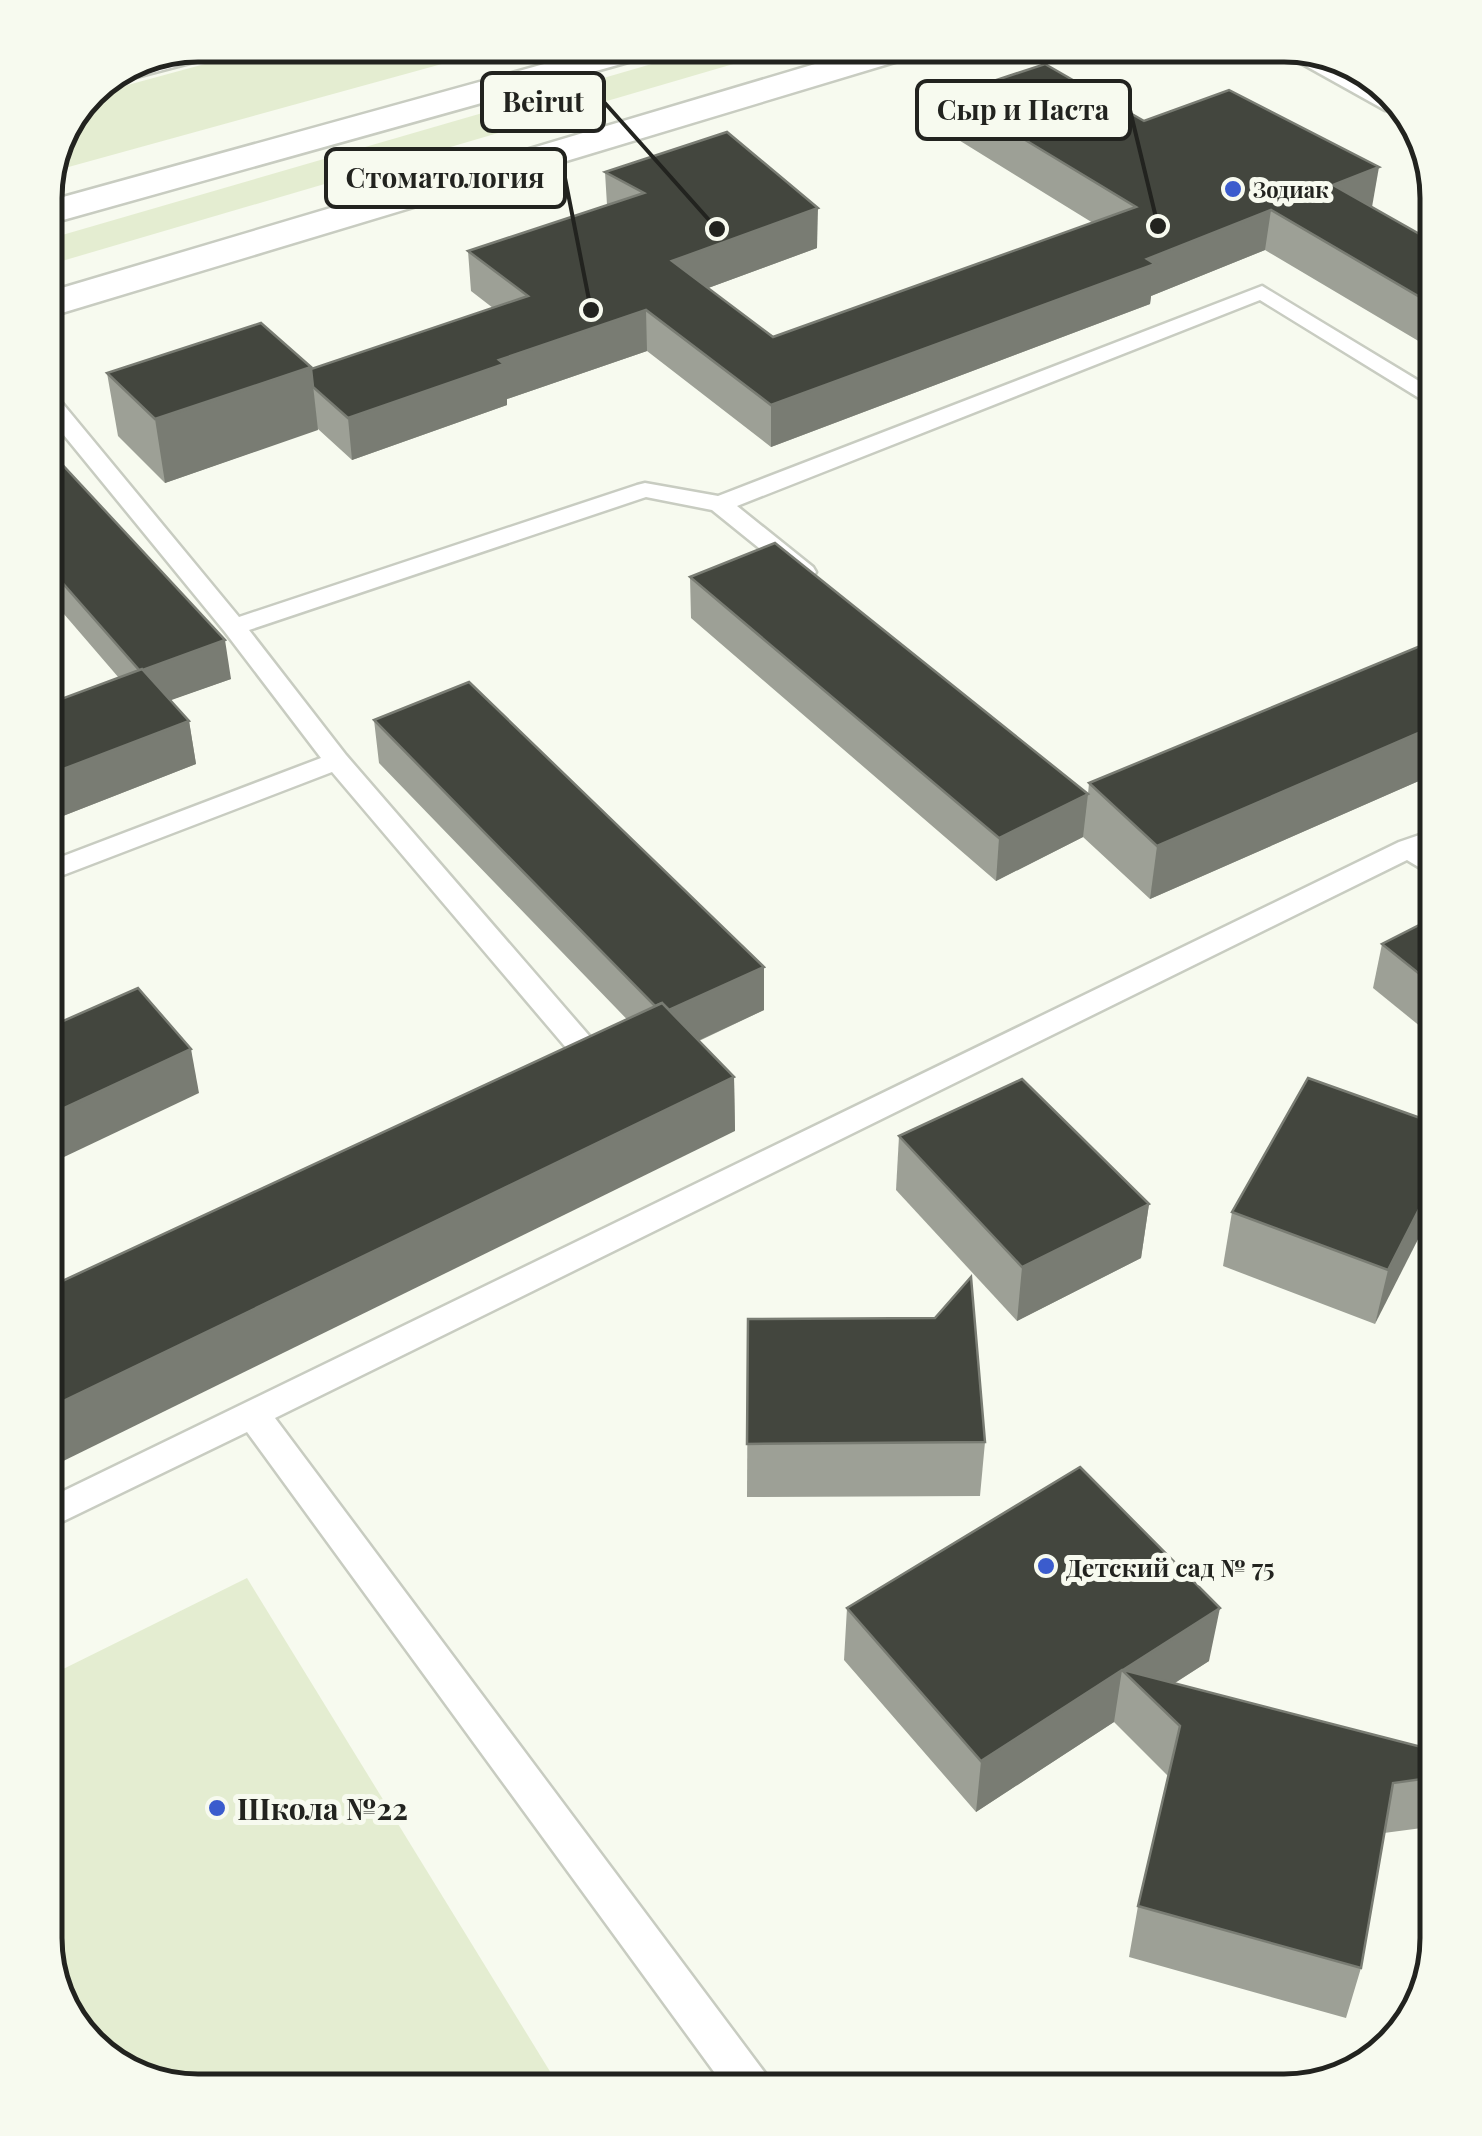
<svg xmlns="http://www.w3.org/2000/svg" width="1482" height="2136" viewBox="0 0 1482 2136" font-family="'Playfair Display',serif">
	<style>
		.green { fill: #e4edd1 }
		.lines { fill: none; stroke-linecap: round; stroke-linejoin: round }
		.lane-casing { stroke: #c8ccc1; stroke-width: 5 }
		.secondary-casing { stroke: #c8ccc1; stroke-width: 5 }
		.lane { fill: #fff; fill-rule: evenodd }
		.secondary { fill: #fff; fill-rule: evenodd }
		.wall { fill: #9da096 }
		.shaded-wall { fill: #797c73 }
		.building { fill: #43463e; stroke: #797c73; stroke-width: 2.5 }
		.poi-dot { fill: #3b5ccd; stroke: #f7faef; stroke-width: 4 }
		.labels { text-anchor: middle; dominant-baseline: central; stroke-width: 10; stroke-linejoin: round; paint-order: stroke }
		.far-poi-label { font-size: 22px; font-weight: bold; fill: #22231f; stroke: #f7faef; text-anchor: start }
		.poi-label { font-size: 25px; font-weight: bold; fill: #22231f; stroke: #f7faef; text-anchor: start }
		.near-poi-label { font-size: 30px; font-weight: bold; fill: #22231f; stroke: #f7faef; text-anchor: start }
		.rim { fill: none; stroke: #22231f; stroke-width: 5 }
		.leader { fill: none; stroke: #22231f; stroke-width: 4 }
		.callout-dot { fill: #22231f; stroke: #f7faef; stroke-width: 4 }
		.callout { fill: #f7faef; stroke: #22231f; stroke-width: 4 }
		.callout-label { font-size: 28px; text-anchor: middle; font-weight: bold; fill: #22231f }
	</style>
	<rect width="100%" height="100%" fill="#f7faef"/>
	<!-- green -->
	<g class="green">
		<path d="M 274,45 L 511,45 L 54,171 L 91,95 Z"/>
		<path d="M 717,45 L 798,45 L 45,266 L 45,240 Z"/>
		<path d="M 247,1578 L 562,2091 L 189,2091 L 114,2065 L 65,2014 L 45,1938 L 45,1678 Z"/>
	</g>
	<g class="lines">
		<defs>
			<g id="lane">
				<path d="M 215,45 L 245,45 L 243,49 L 94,88 L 97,83 Z"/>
				<path d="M 1262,286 L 1437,392 L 1437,409 L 1260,300 L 737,506 L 813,567 L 816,572 L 813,577 L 795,577 L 712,510 L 646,497 L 249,630 L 346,755 L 598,1046 L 602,1053 C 593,1068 568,1077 551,1072 L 547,1065 L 551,1058 L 568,1050 L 332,772 L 45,882 L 45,863 L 321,758 L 225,632 L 45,412 L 45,390 L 53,392 L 239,617 L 637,485 L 645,483 L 718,496 Z"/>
				<path d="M 1437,829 L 1437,848 L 1430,850 L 1437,855 L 1437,878 L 1407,860 L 275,1418 L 768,2077 L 774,2091 L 728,2091 L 247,1432 L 45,1530 L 45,1500 L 1399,842 Z"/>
			</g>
			<g id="secondary">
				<path d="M 613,45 L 669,45 L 664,52 L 45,225 L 45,202 Z"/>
				<path d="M 879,45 L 933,45 L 928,52 L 45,318 L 45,293 Z"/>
				<path d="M 1276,45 L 1293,45 L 1363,69 L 1406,111 L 1385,110 L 1281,52 Z"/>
			</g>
		</defs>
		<!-- lane casing -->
		<use href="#lane" class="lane-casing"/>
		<!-- secondary casing -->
		<use href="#secondary" class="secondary-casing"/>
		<!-- lane -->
		<use href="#lane" class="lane"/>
		<!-- secondary -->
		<use href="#secondary" class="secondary"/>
	</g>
	<!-- wall -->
	<g class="wall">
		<path d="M 951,95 L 1144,121 L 1372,207 L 1371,207 L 1437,244 L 1437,352 L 1265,250 L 1151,296 L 1150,304 L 771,447 L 647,351 L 507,399 L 507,405 L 352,460 L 318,429 L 165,483 L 118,436 L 107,373 L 311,367 L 311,369 L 493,308 L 471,291 L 468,251 L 607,205 L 605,172 L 817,248 L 708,288 L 773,337 L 1093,223 L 949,134 Z"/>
		<path d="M 45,446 L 231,679 L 170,700 L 189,721 L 196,764 L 45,823 L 45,705 L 119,678 L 45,592 Z"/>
		<path d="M 690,577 L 1088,794 L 1089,783 L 1437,639 L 1437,773 L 1150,899 L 1083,837 L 996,881 L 691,618 Z"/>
		<path d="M 374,720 L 764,1010 L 699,1041 L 734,1077 L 735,1131 L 379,763 Z"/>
		<path d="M 1437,916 L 1437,1040 L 1373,988 L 1382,944 Z"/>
		<path d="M 1437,1124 L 1375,1324 L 1223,1266 L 1232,1212 Z"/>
		<path d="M 899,1136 L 1149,1204 L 1141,1258 L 1017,1321 L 896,1190 Z"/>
		<path d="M 748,1319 L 985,1442 L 980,1496 L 747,1497 Z"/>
		<path d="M 847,1608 L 1209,1661 L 1175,1683 L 1437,1751 L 1437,1826 L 1384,1833 L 1361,1968 L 1346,2018 L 1129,1957 L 1138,1906 L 1168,1776 L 1114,1722 L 976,1812 L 844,1660 Z"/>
	</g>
	<!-- shaded-wall -->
	<g class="shaded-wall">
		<path d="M 1379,167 L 1372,207 L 1327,225 L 1333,185 Z"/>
		<path d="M 818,208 L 817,248 L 673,301 L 672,261 Z"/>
		<path d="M 1271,210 L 1265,250 L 1151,296 L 1150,304 L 771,447 L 771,405 Z"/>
		<path d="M 646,310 L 647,351 L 507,399 L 507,405 L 352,460 L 348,418 L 499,360 Z"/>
		<path d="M 311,367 L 318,430 L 165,483 L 155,419 Z"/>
		<path d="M 225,640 L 231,679 L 146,709 L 140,671 Z"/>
		<path d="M 189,721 L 196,764 L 45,823 L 45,776 Z"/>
		<path d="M 1437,725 L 1437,773 L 1150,899 L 1157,846 Z"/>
		<path d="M 1088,794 L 1083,837 L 996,881 L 999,838 Z"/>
		<path d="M 764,967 L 764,1010 L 663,1057 L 662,1014 Z"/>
		<path d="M 191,1049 L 199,1093 L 45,1166 L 45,1117 Z"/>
		<path d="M 734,1077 L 735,1131 L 45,1470 L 45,1410 Z"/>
		<path d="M 1437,1174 L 1437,1202 L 1375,1324 L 1388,1270 Z"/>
		<path d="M 1149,1204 L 1141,1258 L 1017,1321 L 1022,1267 Z"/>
		<path d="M 1220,1608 L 1209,1661 L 1151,1698 L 1123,1670 Z"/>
		<path d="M 1122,1670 L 1114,1722 L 976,1812 L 981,1761 Z"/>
	</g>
	<!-- building -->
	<g class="building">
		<path d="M 1045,64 L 1144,121 L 1229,90 L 1379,167 L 1333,185 L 1437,244 L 1437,307 L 1271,210 L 1147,259 L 1155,264 L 771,405 L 646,310 L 499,360 L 504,364 L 348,418 L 313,387 L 311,369 L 528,296 L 468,251 L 644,193 L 605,172 L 727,132 L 818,208 L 672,261 L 773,337 L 1136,207 L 951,95 Z"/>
		<path d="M 261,323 L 311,367 L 155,419 L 107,373 Z"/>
		<path d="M 45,446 L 225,640 L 140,671 L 45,563 Z"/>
		<path d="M 775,543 L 1088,794 L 999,838 L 690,577 Z"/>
		<path d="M 1437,639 L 1437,725 L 1157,846 L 1089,783 Z"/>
		<path d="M 142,669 L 189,721 L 45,776 L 45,705 Z"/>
		<path d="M 469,682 L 764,967 L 669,1010 L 662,1003 L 655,1006 L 374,720 Z"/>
		<path d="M 1437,916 L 1437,988 L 1382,944 Z"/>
		<path d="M 138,988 L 191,1049 L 45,1117 L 45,1029 Z"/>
		<path d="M 662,1003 L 734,1077 L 45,1410 L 45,1289 Z"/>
		<path d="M 1308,1078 L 1437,1124 L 1437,1174 L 1388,1270 L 1232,1212 Z"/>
		<path d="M 1022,1079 L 1149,1204 L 1022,1267 L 899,1136 Z"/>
		<path d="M 971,1277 L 985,1442 L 747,1444 L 748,1319 L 935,1318 Z"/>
		<path d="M 1080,1467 L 1220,1608 L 1123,1670 L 1437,1751 L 1437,1777 L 1393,1783 L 1361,1968 L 1138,1906 L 1180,1726 L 1122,1670 L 981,1761 L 847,1608 Z"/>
	</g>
	<!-- markers -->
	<g class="poi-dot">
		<circle cx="1233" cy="189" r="10"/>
		<circle cx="1046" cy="1566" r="10"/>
		<circle cx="217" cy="1808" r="10"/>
	</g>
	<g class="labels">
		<!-- far-poi labels -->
		<g class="far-poi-label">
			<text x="1253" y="189">Зодиак</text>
		</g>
		<!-- poi labels -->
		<g class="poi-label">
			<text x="1066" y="1566">Детский сад № 75</text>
		</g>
		<!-- near-poi labels -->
		<g class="near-poi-label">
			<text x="237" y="1808">Школа №22</text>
		</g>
	</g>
	<!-- crop -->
	<path d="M0 0H1482V2136H0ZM198 62H1284A136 136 0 0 1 1420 198V1938A136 136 0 0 1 1284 2074H198A136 136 0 0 1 62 1938V198A136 136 0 0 1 198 62Z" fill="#f7faef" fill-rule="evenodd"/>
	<path class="rim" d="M198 62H1284A136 136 0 0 1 1420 198V1938A136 136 0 0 1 1284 2074H198A136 136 0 0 1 62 1938V198A136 136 0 0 1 198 62Z"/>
	<!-- callouts -->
	<path class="leader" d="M717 229L604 102M1158 226L1130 110M591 310L565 178"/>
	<g class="callout-dot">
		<circle cx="717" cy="229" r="10"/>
		<circle cx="1158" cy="226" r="10"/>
		<circle cx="591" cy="310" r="10"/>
	</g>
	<g class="callout">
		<rect x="482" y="73" width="122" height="58" rx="10"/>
		<rect x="917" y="81" width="213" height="58" rx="10"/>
		<rect x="326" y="149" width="239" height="58" rx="10"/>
	</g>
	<g class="callout-label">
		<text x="543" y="112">Beirut</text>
		<text x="1023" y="120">Сыр и Паста</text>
		<text x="445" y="188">Стоматология</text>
	</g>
</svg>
